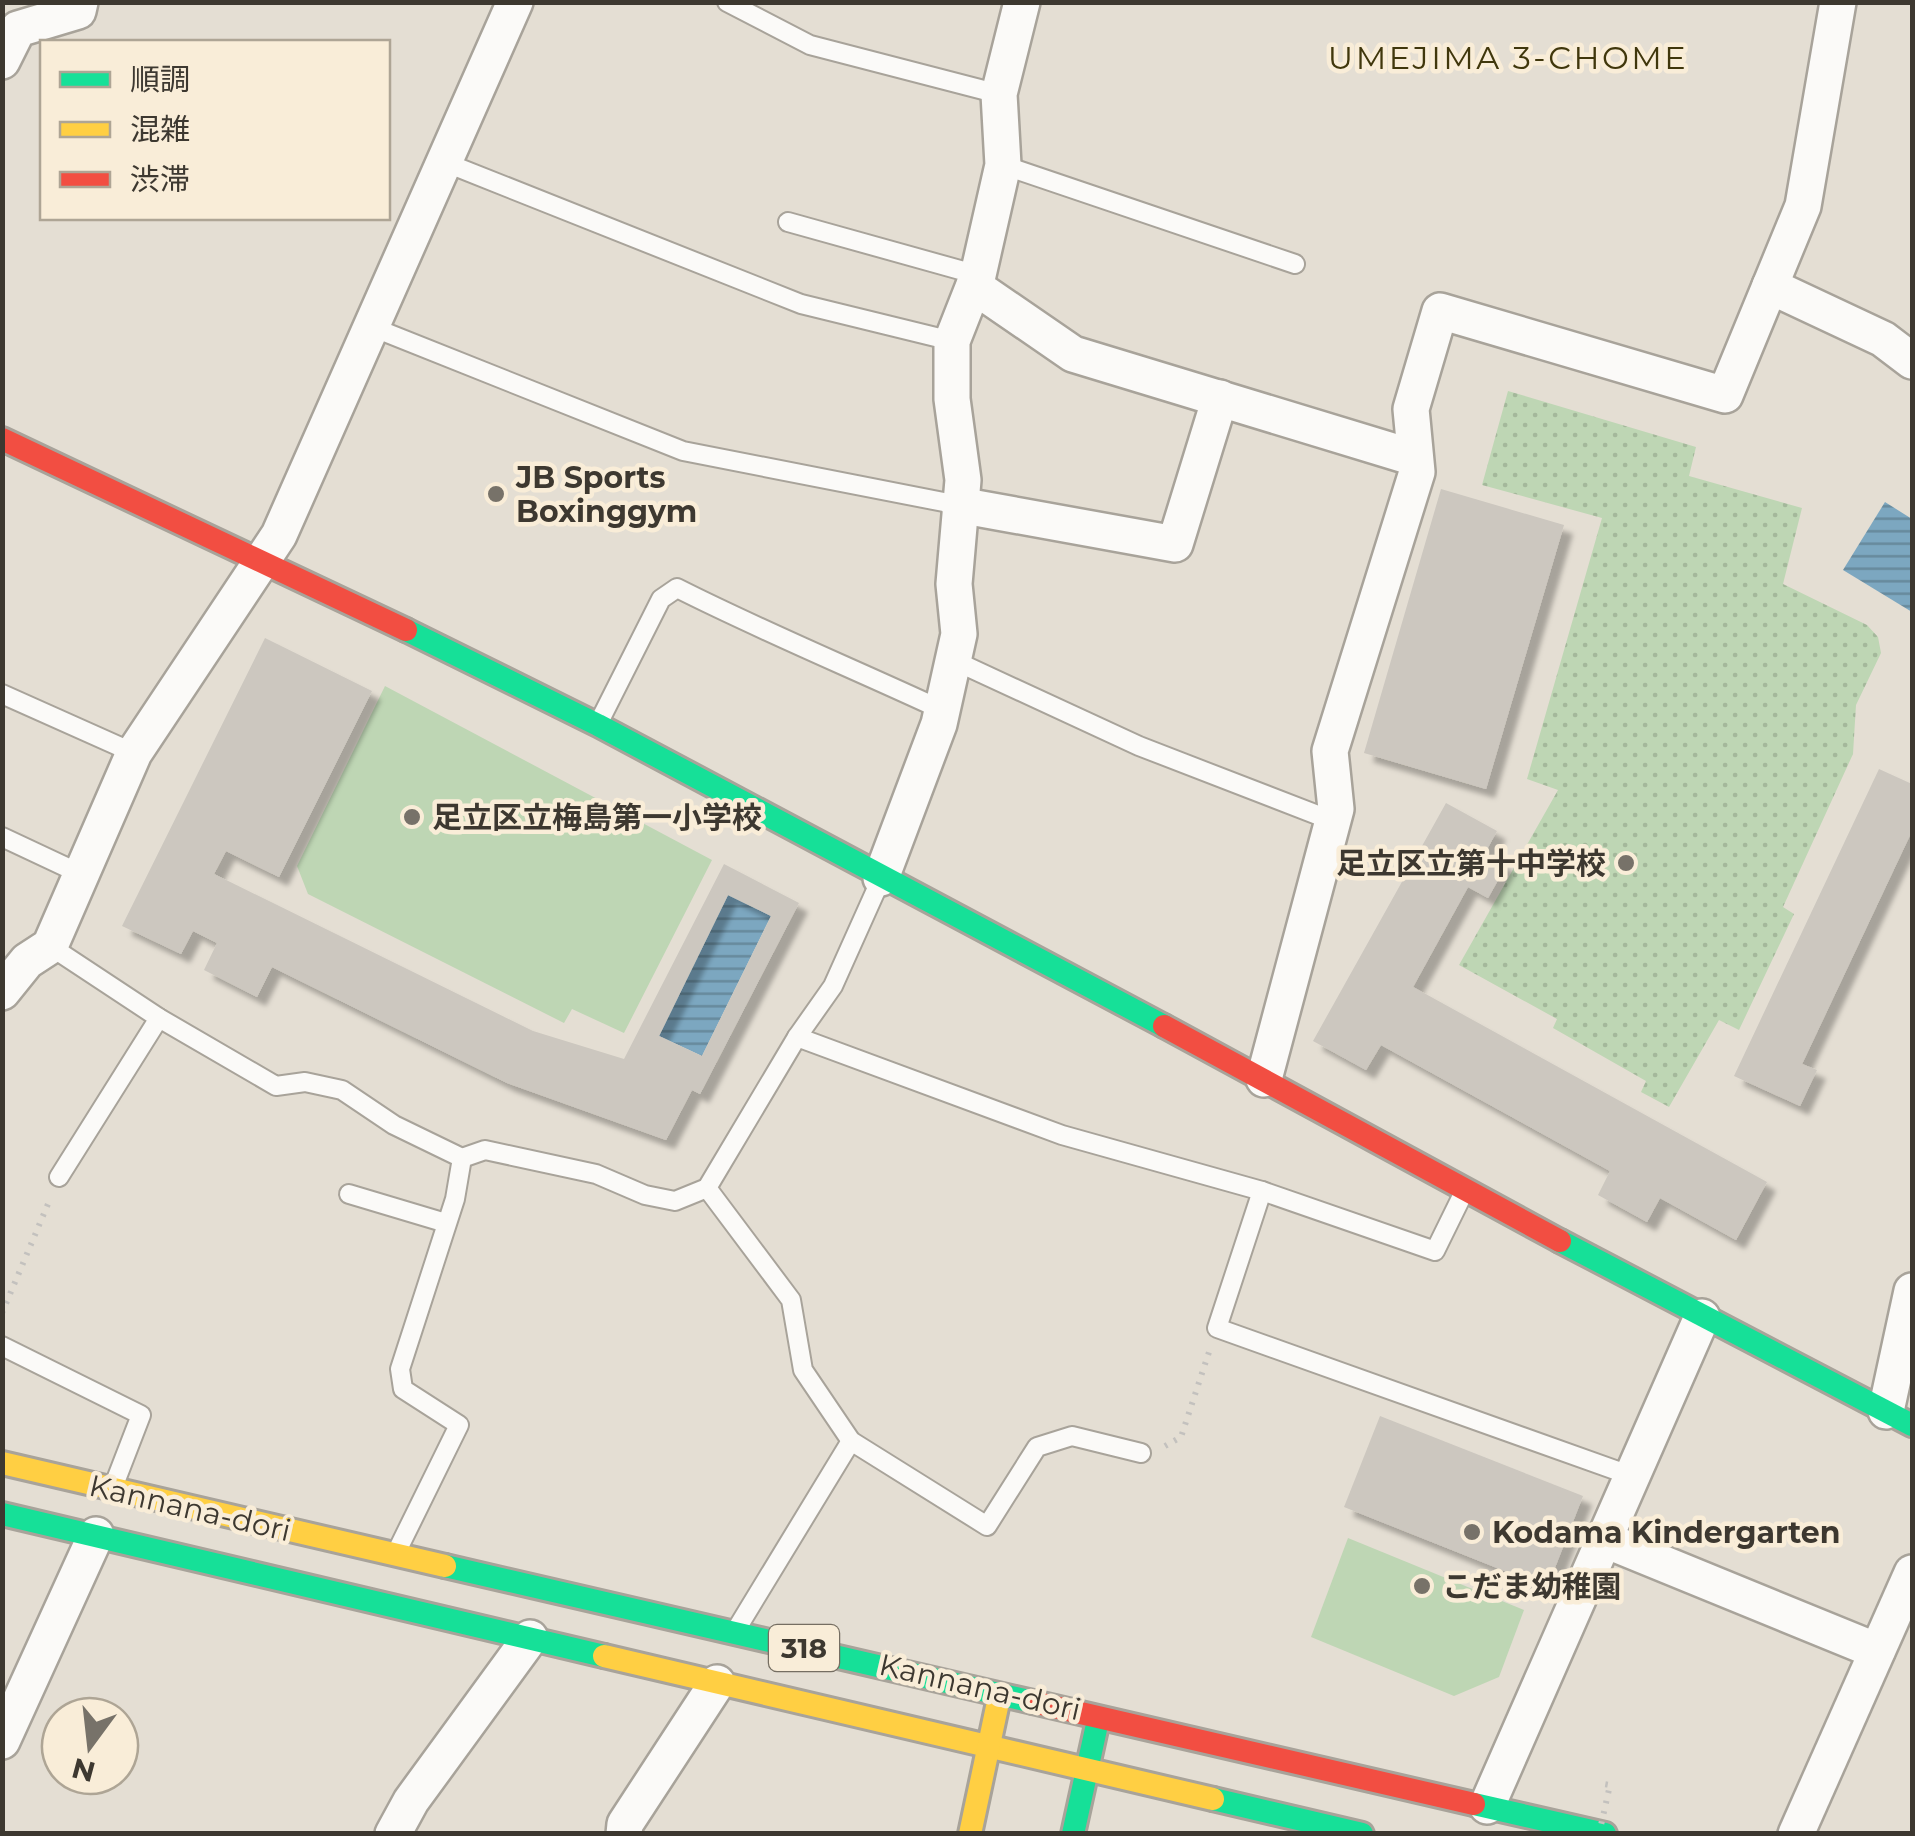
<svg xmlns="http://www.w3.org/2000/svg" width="1915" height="1836" viewBox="0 0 1915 1836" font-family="Montserrat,'Noto Sans JP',sans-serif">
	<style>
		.park { fill: url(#park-dots) }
		.pitch { fill: #bed6b4 }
		.water { fill: url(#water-rules) }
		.building { fill: #ccc7bf; fill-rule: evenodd; filter: url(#shadow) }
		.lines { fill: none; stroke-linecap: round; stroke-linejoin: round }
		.lane-casing { stroke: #a8a39a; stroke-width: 22 }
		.street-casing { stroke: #a8a39a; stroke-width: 40 }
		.fast-casing { stroke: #a8a39a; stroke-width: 28 }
		.slow-casing { stroke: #a8a39a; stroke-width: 28 }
		.jam-casing { stroke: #a8a39a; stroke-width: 28 }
		.path { stroke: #c3c1be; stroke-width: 6; stroke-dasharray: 2.5 8; stroke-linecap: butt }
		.lane { stroke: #fbfaf8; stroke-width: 18 }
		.street { stroke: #fbfaf8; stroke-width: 35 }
		.fast { stroke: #16e098; stroke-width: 22 }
		.slow { stroke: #ffcf43; stroke-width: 22 }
		.jam { stroke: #f24e42; stroke-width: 22 }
		.path-bridge { stroke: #c3c1be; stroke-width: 6; stroke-dasharray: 2.5 8; stroke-linecap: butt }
		.poi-dot { fill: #777269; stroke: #f9edd8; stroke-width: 4 }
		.labels { text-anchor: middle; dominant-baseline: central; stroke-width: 9; stroke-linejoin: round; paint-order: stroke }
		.shield { fill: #f9edd8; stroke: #756e62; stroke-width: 2.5 }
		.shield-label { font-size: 28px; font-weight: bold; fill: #3d3830 }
		.poi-label { font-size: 30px; font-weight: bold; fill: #3d3830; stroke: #f9edd8; text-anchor: start }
		.street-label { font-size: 30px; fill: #3d3830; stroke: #f9edd8 }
		.neighbourhood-label { font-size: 32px; letter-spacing: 2.5px; fill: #40370c; stroke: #f9edd8 }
	</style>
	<defs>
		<pattern id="park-dots" width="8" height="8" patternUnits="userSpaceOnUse" patternTransform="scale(2.5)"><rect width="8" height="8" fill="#bed6b4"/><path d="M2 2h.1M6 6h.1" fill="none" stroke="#a4b89b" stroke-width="1.8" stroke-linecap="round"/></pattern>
		<pattern id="water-rules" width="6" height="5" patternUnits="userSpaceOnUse" patternTransform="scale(2.5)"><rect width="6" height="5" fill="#7ca7c0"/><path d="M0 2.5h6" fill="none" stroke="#67899c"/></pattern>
		<filter id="shadow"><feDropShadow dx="9" dy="9" stdDeviation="2.5" flood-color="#0004"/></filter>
	</defs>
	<rect width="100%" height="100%" fill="#e4ded3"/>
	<!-- park -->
	<path class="park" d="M 1508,391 L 1696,447 L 1689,476 L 1802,508 L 1783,584 L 1867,625 L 1878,637 L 1881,653 L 1856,705 L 1853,754 L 1783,907 L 1794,914 L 1739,1030 L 1719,1020 L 1669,1107 L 1641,1092 L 1646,1081 L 1553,1028 L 1557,1019 L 1459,965 L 1558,790 L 1527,779 L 1602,518 L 1482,485 Z"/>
	<!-- pitch -->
	<g class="pitch">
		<path d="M 385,686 L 712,860 L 624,1033 L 572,1009 L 564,1023 L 308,894 L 297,866 Z"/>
		<path d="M 1348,1538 L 1524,1610 L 1499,1677 L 1454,1696 L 1311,1637 Z"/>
	</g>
	<!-- water -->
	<g class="water">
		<path d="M 1885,502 L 1912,519 L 1912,612 L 1843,570 Z"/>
		<path d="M 728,895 L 771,916 L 702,1056 L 659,1036 Z"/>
	</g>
	<!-- building -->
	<g class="building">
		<path d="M 1441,489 L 1564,525 L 1486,789 L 1364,753 Z"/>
		<path d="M 265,638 L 372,691 L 279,877 L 226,851 L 214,874 L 533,1031 L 624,1059 L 724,864 L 799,903 L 700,1094 L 692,1090 L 666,1140 L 507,1083 L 272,967 L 257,997 L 204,970 L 217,943 L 193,931 L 181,954 L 122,926 ZM 728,895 L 771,916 L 702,1056 L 659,1036 Z"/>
		<path d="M 1879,769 L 1912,784 L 1912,831 L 1802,1064 L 1817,1070 L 1800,1106 L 1734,1076 Z"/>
		<path d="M 1446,803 L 1497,831 L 1485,853 L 1507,864 L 1488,898 L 1468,887 L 1413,987 L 1767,1182 L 1736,1240 L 1660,1198 L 1647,1222 L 1598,1195 L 1610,1171 L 1381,1045 L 1366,1070 L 1313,1041 Z"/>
		<path d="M 1380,1416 L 1583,1496 L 1547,1588 L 1344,1507 Z"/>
	</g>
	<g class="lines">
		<defs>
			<g id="lane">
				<path d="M 727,2 L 810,45 L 999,94"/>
				<path d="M 444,162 L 801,304 L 952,341"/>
				<path d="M 1003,165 L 1295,264"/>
				<path d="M 788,222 L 978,275"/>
				<path d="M 372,327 L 683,451 L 959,505"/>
				<path d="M 953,660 L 1139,746 L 1333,821"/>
				<path d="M 2,694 L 134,753"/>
				<path d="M 599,722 L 661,599 L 677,588 C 764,632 854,669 942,710"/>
				<path d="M 2,837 L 83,875"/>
				<path d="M 50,946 L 159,1018 L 276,1086 L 305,1082 L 342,1090 L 394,1125 L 462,1158 L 485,1150 L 596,1174 L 645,1195 L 675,1201 L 707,1188 L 797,1037 L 833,986 L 881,879"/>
				<path d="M 797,1037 L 1062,1135 L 1262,1191 L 1435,1251 L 1462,1196"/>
				<path d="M 59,1177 L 159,1018"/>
				<path d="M 707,1188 L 791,1300 L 803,1370 L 851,1441 L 987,1526 L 1037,1447 L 1072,1436 L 1141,1453"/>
				<path d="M 1262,1191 L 1217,1328 L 1632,1476"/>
				<path d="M 349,1194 L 446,1223"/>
				<path d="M 2,1346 L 141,1415 L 114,1485"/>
				<path d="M 398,1549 L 459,1425 L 403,1389 L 400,1369 L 455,1199 L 462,1158"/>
				<path d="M 739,1625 L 851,1441"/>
			</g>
			<g id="street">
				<path d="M 2,61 L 18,29 L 78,11 L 80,2"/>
				<path d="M 974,286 L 1073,354 L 1415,458"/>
				<path d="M 1770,286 L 1883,339 L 1912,361"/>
				<path d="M 959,505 L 1175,544 L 1220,398"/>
				<path d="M 881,878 L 939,724 L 959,634 L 954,584 L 963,480 L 952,399 L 952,341 L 978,275 L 1003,165 L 999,94 L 1022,2"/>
				<path d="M 2,992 L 27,961 L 50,946 L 134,753 L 279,535 L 515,2"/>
				<path d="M 1264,1079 L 1336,809 L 1330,751 L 1417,472 L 1411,409 L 1440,311 L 1725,395 L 1803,206 L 1838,2"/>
				<path d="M 1886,1411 L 1912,1291"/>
				<path d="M 1603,1539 L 1877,1651"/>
				<path d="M 2,1741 L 96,1535"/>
				<path d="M 1487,1806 L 1702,1317"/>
				<path d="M 393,1834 L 411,1801 L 530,1638"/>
				<path d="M 624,1834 L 625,1824 L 717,1683"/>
				<path d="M 1796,1834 L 1912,1573"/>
			</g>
			<g id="fast">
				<path d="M 406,630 L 598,725 L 1164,1026"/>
				<path d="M 1560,1241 L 1912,1425"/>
				<path d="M 2,1514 L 604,1656"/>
				<path d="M 445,1566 L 1033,1702"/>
				<path d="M 1213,1799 L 1362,1834"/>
				<path d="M 1474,1804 L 1605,1834"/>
				<path d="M 1073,1834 L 1096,1729"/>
			</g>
			<g id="slow">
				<path d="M 2,1463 L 445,1566"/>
				<path d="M 604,1656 L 1213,1799"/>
				<path d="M 970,1834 L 997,1707"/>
			</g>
			<g id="jam">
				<path d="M 2,439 L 406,630"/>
				<path d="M 1164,1026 L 1560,1241"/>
				<path d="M 1033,1702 L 1474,1804"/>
			</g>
		</defs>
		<!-- lane casing -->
		<use href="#lane" class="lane-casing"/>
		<!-- street casing -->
		<use href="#street" class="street-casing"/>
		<!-- fast casing -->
		<use href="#fast" class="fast-casing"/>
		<!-- slow casing -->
		<use href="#slow" class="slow-casing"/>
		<!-- jam casing -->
		<use href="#jam" class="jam-casing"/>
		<!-- path -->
		<g class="path">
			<path d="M 2,1313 L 48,1204"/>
			<path d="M 1165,1446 L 1181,1437 L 1209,1352"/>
		</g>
		<!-- lane -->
		<use href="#lane" class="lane"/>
		<!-- street -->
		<use href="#street" class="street"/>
		<!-- fast -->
		<use href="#fast" class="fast"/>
		<!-- slow -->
		<use href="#slow" class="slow"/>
		<!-- jam -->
		<use href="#jam" class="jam"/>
		<!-- path-bridge -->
		<path class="path-bridge" d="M 1599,1834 L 1610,1785 L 1604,1784"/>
	</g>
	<!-- markers -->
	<g class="poi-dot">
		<circle cx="496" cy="494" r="10"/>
		<circle cx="412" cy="817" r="10"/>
		<circle cx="1626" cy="863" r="10"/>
		<circle cx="1472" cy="1532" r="10"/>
		<circle cx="1422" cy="1586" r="10"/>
	</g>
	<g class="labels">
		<!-- shield labels -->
		<rect class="shield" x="769" y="1625" width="70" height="46" rx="8"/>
		<g class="shield-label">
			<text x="804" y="1648">318</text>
		</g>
		<!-- poi labels -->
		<g class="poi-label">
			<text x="516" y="477">JB Sports<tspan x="516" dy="34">Boxinggym</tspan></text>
			<text x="432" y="817">足立区立梅島第一小学校</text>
			<text x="1606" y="863" text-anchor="end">足立区立第十中学校</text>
			<text x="1492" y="1532">Kodama Kindergarten</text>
			<text x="1442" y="1586">こだま幼稚園</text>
		</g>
		<!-- street labels -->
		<g class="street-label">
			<text transform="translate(190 1508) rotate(13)">Kannana-dori</text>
			<text transform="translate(980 1687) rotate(13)">Kannana-dori</text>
		</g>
		<!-- neighbourhood labels -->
		<g class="neighbourhood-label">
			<text x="1508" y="57">UMEJIMA 3-CHOME</text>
		</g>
	</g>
	<!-- border -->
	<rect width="1915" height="1836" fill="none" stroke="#3d3830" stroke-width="10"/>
	<!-- legend -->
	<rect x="40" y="40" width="350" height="180" fill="#f9edd8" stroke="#aea595" stroke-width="2.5"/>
	<rect x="60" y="72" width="50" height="15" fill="#16e098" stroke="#aea595" stroke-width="2.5"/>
	<text x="130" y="90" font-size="30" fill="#3d3830">順調</text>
	<rect x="60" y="122" width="50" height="15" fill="#ffcf43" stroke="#aea595" stroke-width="2.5"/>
	<text x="130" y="140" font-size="30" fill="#3d3830">混雑</text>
	<rect x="60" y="172" width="50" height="15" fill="#f24e42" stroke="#aea595" stroke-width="2.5"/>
	<text x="130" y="190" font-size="30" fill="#3d3830">渋滞</text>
	<!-- north arrow -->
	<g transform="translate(90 1746) rotate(195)"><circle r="48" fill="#f9edd8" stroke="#aea595" stroke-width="2.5"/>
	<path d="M0-8L18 38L0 25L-18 38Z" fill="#777269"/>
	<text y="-15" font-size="28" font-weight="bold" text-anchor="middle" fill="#3d3830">N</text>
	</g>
</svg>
